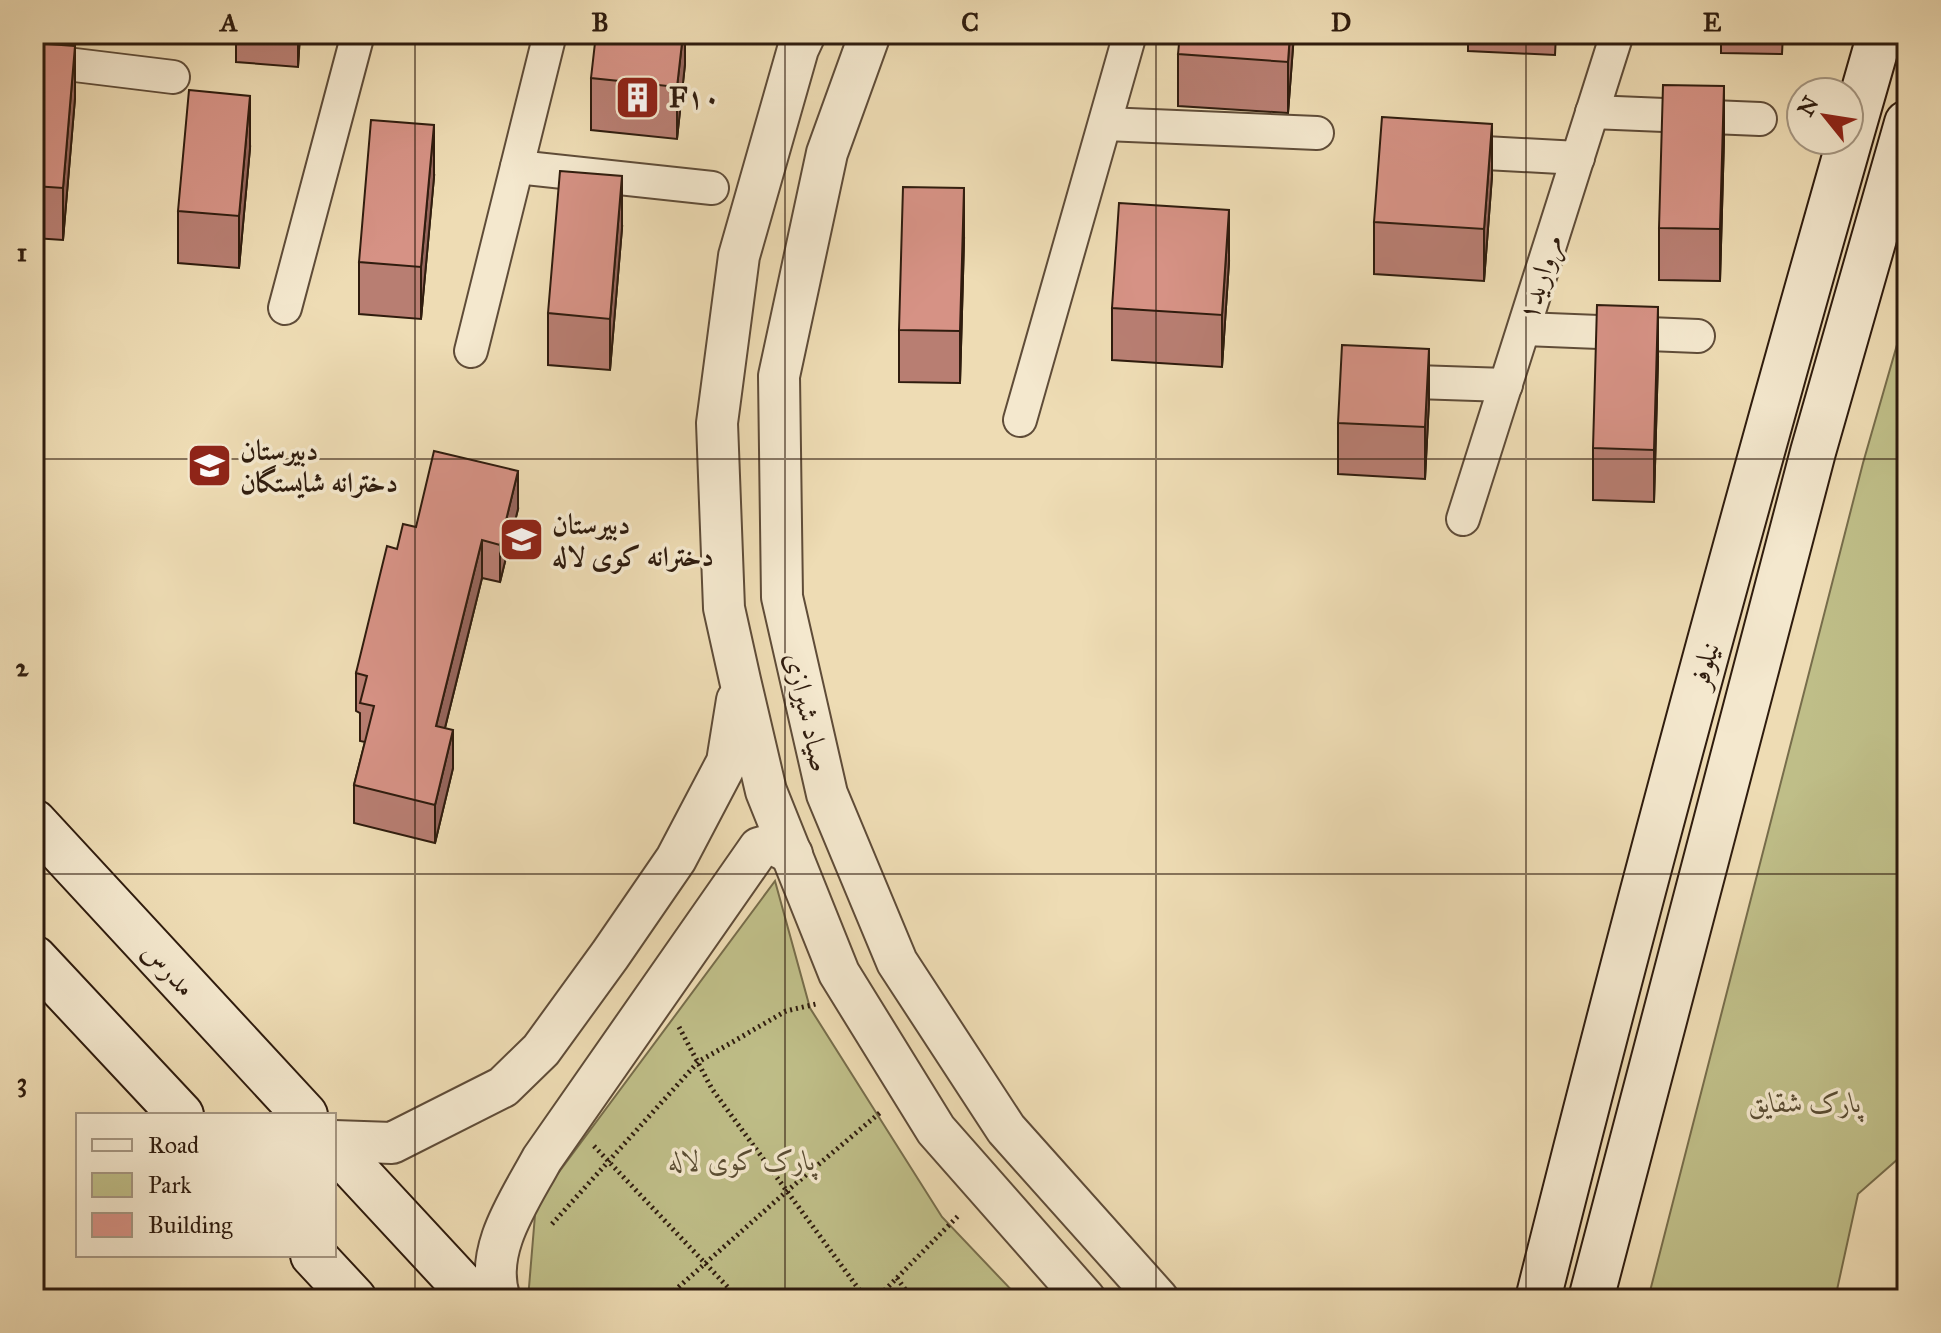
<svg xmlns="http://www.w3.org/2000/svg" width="1941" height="1333" viewBox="0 0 1941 1333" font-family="'IM FELL Great Primer',Amiri,serif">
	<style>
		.green { fill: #bfbe88; stroke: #776d4b; stroke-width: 2 }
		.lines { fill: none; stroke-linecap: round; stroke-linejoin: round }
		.minor-casing { stroke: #5f4c38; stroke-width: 36 }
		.tertiary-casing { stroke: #5f4c38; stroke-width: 44 }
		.secondary-casing { stroke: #2f1c0e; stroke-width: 48 }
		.path { stroke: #2f1c0e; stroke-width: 5; stroke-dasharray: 2 4; stroke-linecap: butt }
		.minor { stroke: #f4e8ce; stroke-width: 32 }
		.tertiary { stroke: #f4e8ce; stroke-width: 40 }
		.secondary { stroke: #f4e8ce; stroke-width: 44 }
		.wall { fill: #b87e72; stroke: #2f1c0e; stroke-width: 2 }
		.shaded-wall { fill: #96665d; stroke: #2f1c0e; stroke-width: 2 }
		.building { fill: #d69285; stroke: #2f1c0e; stroke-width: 2 }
		.grid { fill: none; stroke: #2f1c0e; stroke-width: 2; stroke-opacity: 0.55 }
		.labels { text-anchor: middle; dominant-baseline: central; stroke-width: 7; stroke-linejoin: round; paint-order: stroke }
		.poi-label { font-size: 28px; font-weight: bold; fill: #2f1c0e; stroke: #f4e8ce; text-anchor: start }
		.street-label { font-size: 28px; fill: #2f1c0e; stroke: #f4e8ce }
		.park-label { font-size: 28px; font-style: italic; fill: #5a4d33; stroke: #f4e8ce }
		.neatline { fill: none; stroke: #2f1c0e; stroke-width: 3 }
		.grid-label { font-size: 26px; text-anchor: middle; font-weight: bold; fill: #2f1c0e }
	</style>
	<rect width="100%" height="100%" fill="#eedcb4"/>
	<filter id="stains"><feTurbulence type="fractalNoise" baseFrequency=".0025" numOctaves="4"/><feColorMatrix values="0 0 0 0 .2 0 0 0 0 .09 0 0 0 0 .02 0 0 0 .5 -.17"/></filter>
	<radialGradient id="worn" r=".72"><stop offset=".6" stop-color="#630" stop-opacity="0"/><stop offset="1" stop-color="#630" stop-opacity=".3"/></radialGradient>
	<!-- green -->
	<g class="green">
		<path d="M 1907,310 L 1907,1151 L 1858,1194 L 1835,1299 L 1648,1299 L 1863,463 Z"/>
		<path d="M 775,881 L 810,1008 L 942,1217 L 1020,1299 L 528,1299 L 536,1203 Z"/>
	</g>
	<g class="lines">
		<defs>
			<g id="minor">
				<path d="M 34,60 L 173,77"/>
				<path d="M 1592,112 L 1760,119"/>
				<path d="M 1105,124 L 1317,133"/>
				<path d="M 1449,151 L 1578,158"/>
				<path d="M 517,167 L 712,188"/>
				<path d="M 285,308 L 358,34"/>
				<path d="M 1524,329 L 1698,336"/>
				<path d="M 471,351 L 550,34"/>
				<path d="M 1385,381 L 1506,385"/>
				<path d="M 1020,420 L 1130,34"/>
				<path d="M 1463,519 L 1617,34"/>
			</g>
			<g id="tertiary">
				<path d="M 805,34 L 798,49 L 739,256 L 717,423 L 724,608 L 740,680 L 766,791 L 839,973 L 936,1130 L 1085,1299"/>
				<path d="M 870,34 L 827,153 L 779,376 L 782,597 L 827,794 L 897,962 L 1006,1129 L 1158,1299"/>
				<path d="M 334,1141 L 392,1143 L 503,1087 L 541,1050 L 610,955 L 676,859 L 727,762 L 737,700"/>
				<path d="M 500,1299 C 483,1251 520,1200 542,1159 L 759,848 L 773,844 L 792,854"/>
			</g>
			<g id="secondary">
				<path d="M 34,822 L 305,1115"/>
				<path d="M 34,958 L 181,1115"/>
				<path d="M 334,1147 L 475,1299"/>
				<path d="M 313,1255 L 354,1299"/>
				<path d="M 1538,1299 C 1644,875 1759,454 1880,34"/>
				<path d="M 1591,1299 L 1813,452 L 1907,123"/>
			</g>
		</defs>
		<!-- minor casing -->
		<use href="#minor" class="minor-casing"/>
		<!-- tertiary casing -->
		<use href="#tertiary" class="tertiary-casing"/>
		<!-- secondary casing -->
		<use href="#secondary" class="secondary-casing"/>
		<!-- path -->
		<g class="path">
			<path d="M 679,1027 L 712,1089 L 866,1299"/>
			<path d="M 594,1146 L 739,1299"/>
			<path d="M 552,1224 L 698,1062 L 786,1011 L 816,1004"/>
			<path d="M 897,1278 L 912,1299"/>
			<path d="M 665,1299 L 787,1191 L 882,1111"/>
			<path d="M 876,1299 L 960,1214"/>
		</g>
		<!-- minor -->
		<use href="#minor" class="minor"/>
		<!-- tertiary -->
		<use href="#tertiary" class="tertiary"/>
		<!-- secondary -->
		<use href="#secondary" class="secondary"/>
	</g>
	<!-- wall -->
	<g class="wall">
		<path d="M 236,34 L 300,34 L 298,67 L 236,62 Z"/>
		<path d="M 685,34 L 685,64 L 677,139 L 591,130 L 591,78 Z"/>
		<path d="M 1294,34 L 1288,113 L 1178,106 L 1178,54 Z"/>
		<path d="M 1468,34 L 1556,34 L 1555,55 L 1468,51 Z"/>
		<path d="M 1721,34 L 1783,34 L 1782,54 L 1721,53 Z"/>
		<path d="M 34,43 L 75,98 L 63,240 L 34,238 Z"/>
		<path d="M 1724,138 L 1720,281 L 1659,280 L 1659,228 Z"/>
		<path d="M 250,148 L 239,268 L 178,263 L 178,211 Z"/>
		<path d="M 1492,176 L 1484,281 L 1374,274 L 1374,222 Z"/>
		<path d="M 434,177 L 421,319 L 359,314 L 359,262 Z"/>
		<path d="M 622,228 L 610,370 L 548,365 L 548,313 Z"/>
		<path d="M 964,240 L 960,383 L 899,382 L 899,330 Z"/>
		<path d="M 1229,262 L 1222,367 L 1112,360 L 1112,308 Z"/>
		<path d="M 1658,359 L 1654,502 L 1593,500 L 1593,448 Z"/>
		<path d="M 1429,401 L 1425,479 L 1338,474 L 1338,423 Z"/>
		<path d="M 518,509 L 500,582 L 482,578 L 445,728 L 453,768 L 435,843 L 354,823 L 354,785 L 365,742 L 360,741 L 360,713 L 356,711 L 356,673 L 416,527 Z"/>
	</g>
	<!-- shaded-wall -->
	<g class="shaded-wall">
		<path d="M 298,34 L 300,34 L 298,67 Z"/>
		<path d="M 683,34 L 685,34 L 685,64 L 677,139 L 677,87 Z"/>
		<path d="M 1290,34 L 1294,34 L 1288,113 L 1288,62 Z"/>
		<path d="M 75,46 L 75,98 L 63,240 L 63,188 Z"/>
		<path d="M 1724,86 L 1724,138 L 1720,281 L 1720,229 Z"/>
		<path d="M 250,96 L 250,148 L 239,268 L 239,216 Z"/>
		<path d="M 1492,124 L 1492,176 L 1484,281 L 1484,229 Z"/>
		<path d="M 434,125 L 434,177 L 421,319 L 421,267 Z"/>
		<path d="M 622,176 L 622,228 L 610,370 L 610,319 Z"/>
		<path d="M 964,188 L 964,240 L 960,383 L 960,331 Z"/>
		<path d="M 1229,210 L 1229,262 L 1222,367 L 1222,315 Z"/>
		<path d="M 1658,307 L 1658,359 L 1654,502 L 1654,450 Z"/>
		<path d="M 1429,349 L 1429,401 L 1425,479 L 1425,427 Z"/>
		<path d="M 518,471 L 518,509 L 500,582 L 500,545 Z"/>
		<path d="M 482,540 L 482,578 L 436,764 L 436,726 Z"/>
		<path d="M 453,730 L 453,768 L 435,843 L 435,805 Z"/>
	</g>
	<!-- building -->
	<g class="building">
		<path d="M 596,34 L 683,34 L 677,87 L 591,78 Z"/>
		<path d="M 1180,34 L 1290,34 L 1288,62 L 1178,54 Z"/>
		<path d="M 34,43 L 75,46 L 63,188 L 34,186 Z"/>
		<path d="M 1663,85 L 1724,86 L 1720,229 L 1659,228 Z"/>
		<path d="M 189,90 L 250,96 L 239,216 L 178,211 Z"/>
		<path d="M 1382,117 L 1492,124 L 1484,229 L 1374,222 Z"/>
		<path d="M 371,120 L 434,125 L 421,267 L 359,262 Z"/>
		<path d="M 560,171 L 622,176 L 610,319 L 548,313 Z"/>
		<path d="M 903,187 L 964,188 L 960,331 L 899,330 Z"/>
		<path d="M 1119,203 L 1229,210 L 1222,315 L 1112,308 Z"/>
		<path d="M 1597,305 L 1658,307 L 1654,450 L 1593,448 Z"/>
		<path d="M 1342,345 L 1429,349 L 1425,427 L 1338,423 Z"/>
		<path d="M 434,451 L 518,471 L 500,545 L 482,540 L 436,726 L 453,730 L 435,805 L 354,785 L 374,706 L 360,703 L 367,676 L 356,673 L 387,546 L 397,549 L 403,524 L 416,527 Z"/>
	</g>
	<!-- grid -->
	<path class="grid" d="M 415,34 L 415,1299M 785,34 L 785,1299M 1156,34 L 1156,1299M 1526,34 L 1526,1299M 34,459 L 1907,459M 34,874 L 1907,874"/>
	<!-- icons -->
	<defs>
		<symbol id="building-square" viewBox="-11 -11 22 22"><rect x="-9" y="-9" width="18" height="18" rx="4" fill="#8f2418" stroke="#f4e8ce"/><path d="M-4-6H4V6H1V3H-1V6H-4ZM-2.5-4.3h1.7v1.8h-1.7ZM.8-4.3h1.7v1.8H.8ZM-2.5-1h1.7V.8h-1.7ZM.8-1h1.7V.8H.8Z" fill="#fff"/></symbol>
		<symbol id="school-square" viewBox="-11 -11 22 22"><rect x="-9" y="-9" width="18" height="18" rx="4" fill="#8f2418" stroke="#f4e8ce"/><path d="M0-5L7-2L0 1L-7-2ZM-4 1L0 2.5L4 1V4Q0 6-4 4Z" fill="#fff"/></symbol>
	</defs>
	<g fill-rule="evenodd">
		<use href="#building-square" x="612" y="72" width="51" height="51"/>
		<use href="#school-square" x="184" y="440" width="51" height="51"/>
		<use href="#school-square" x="496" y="514" width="51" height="51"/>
	</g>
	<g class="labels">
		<!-- poi labels -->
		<g class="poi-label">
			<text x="669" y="97">F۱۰</text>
			<text x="240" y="450">دبیرستان<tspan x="240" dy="32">دخترانه شایستگان</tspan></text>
			<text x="552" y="524">دبیرستان<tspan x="552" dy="32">دخترانه کوی لاله</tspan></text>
		</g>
		<!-- street labels -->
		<g class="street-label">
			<text transform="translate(1540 277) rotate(-72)">مروارید۱</text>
			<text transform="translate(1704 665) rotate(-75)">نیلوفر</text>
			<text transform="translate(808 712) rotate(77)">صیاد شیرازی</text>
			<text transform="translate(169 969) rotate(47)">مدرس</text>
		</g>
		<!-- park labels -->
		<g class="park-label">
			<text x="1805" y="1102">پارک شقایق</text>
			<text x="742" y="1160">پارک کوی لاله</text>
		</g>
	</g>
	<!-- margin -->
	<rect width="1941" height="1333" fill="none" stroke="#eedcb4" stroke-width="88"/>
	<!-- legend -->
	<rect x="76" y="1113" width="260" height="144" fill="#f4e8ce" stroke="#a59681" stroke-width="2"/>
	<rect x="92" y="1139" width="40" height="12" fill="#f4e8ce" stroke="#a59681" stroke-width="2"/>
	<text x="148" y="1153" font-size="24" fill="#2f1c0e">Road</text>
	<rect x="92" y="1173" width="40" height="24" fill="#bfbe88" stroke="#a59681" stroke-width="2"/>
	<text x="148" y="1193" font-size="24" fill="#2f1c0e">Park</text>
	<rect x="92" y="1213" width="40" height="24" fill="#d69285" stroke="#a59681" stroke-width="2"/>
	<text x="148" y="1233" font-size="24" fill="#2f1c0e">Building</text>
	<!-- north arrow -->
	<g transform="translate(1825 116) rotate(300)"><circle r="38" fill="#f4e8ce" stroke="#a59681" stroke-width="2"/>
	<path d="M0-6L14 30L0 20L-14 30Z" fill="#8f2418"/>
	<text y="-12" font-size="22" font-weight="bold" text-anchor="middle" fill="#2f1c0e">N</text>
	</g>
	<rect x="44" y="44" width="1853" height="1245" class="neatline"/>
	<g class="grid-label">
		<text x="229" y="31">A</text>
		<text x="600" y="31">B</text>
		<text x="970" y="31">C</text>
		<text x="1341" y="31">D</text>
		<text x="1712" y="31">E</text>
		<text x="22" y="261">1</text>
		<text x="22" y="676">2</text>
		<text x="22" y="1091">3</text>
	</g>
	<rect width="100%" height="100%" filter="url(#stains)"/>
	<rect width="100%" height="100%" fill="url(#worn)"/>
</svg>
